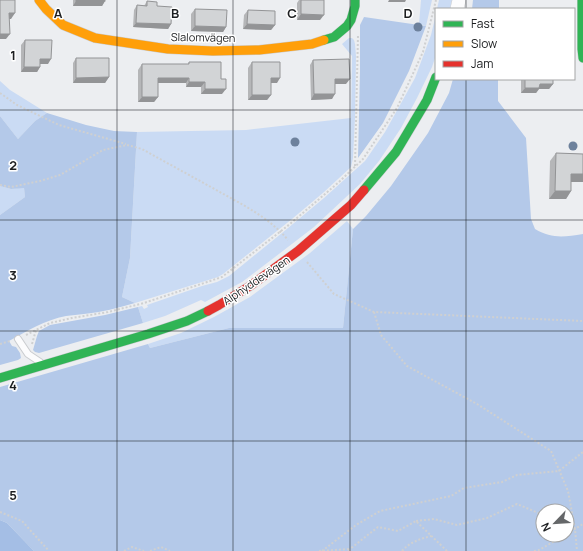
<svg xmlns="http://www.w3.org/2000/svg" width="583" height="551" viewBox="0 0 583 551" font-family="Manrope,sans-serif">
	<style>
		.green { fill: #cadbf4 }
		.forest { fill: #b4c9e9; fill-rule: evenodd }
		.water { fill: #a4bee5 }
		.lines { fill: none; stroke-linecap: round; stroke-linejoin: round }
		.lane-casing { stroke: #cacccf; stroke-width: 8 }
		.street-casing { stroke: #cacccf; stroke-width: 14 }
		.fast-casing { stroke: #cacccf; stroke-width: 10 }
		.slow-casing { stroke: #cacccf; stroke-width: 10 }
		.jam-casing { stroke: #cacccf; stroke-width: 10 }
		.path { stroke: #cfd0d1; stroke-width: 2; stroke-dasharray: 2 2; stroke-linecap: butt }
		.lane { stroke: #fcfcfd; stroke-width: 6 }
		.street { stroke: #fcfcfd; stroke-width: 13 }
		.fast { stroke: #30b455; stroke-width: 9 }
		.slow { stroke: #ff9f0a; stroke-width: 9 }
		.jam { stroke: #e5322d; stroke-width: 9 }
		.tree { fill: #6d819c }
		.wall { fill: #b5b6b8 }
		.shaded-wall { fill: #939496 }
		.building { fill: #d2d4d6; stroke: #939496 }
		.grid { fill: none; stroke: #1c1e20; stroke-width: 1; stroke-opacity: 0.55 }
		.labels { text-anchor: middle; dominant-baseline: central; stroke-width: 3; stroke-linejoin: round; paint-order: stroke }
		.street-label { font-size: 11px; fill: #1c1e20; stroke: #fff }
		.grid-label { font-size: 13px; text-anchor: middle; font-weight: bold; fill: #1c1e20; stroke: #fff; stroke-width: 3; stroke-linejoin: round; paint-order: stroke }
	</style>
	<rect width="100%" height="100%" fill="#eceef1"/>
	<!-- green -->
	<g class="green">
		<path d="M 421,0 L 432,0 L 426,26 L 419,24 Z"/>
		<path d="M 439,0 L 452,0 L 450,9 L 437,9 Z"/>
		<path d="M 436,14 L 436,55 L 432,67 L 417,98 L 401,128 L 379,161 L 360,184 L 314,227 L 275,257 L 242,282 L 205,302 L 201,300 L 165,316 L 143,323 L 138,307 L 142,306 L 144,309 L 148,307 L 147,305 L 202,286 L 217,282 L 229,276 L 282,233 L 324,198 L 365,161 L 385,132 L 415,78 L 431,35 Z"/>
		<path d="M 349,38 L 352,38 L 354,40 L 355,44 L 356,56 L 355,118 L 353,158 L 351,167 L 324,192 L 292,219 L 223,274 L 218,277 L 135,303 L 122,297 L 130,258 L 137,132 L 246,130 L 351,118 L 352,56 L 342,44 Z"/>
		<path d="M 0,81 L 10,90 L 47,113 L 35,121 L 18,139 L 0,116 Z"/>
		<path d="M 0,186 L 11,189 L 24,187 L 25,197 L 0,215 Z"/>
		<path d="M 347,221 L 353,229 L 343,328 L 229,328 L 150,348 L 148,344 L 181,333 L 214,317 L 250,297 L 310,253 Z"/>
	</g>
	<!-- forest -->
	<g class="forest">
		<path d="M 473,0 L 499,0 L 499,9 L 472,9 Z"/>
		<path d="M 364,17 L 426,26 L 409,71 L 383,123 L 358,158 L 360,71 L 360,25 Z"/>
		<path d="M 453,79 L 498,79 L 498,101 L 526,138 L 531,219 L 535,229 C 552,239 564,237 583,234 L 583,551 L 34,551 L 7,523 L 0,520 L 0,387 L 148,344 L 150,348 L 229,328 L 343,328 L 353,229 L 366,216 L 391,186 L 428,133 L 449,93 ZM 543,511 L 567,511 L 567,535 L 543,535 Z"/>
		<path d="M 47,113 L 86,125 L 114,131 L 137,132 L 130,258 L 122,297 L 135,303 C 118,308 102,312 84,314 C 78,315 72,315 66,316 C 45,320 27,331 9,341 L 12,346 L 16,347 L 20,353 L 21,358 L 18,360 L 0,365 L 0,215 L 25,197 L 24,188 L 11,189 L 0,186 L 0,116 L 18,139 L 35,121 Z"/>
		<path d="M 138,307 L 143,323 L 39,353 L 35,352 L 33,350 L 37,336 L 39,331 L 50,325 L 105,315 Z"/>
	</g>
	<!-- water -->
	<path class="water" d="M 0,520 L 7,523 L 34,551 L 0,551 Z"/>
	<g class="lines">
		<defs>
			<path id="lane" d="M 18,339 L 28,354 L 40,362"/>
			<path id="street" d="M 457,9 L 459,0"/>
			<g id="fast">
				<path d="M 582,0 L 582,49 L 583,58"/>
				<path d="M 324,40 L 334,37 L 347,26 L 351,20 L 355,6 L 355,0"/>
				<path d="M 364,190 L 396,152 L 427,100 L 436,77"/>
				<path d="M 0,378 L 148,334 L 187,321 L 208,311"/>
			</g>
			<path id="slow" d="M 39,0 L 46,9 L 63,25 L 95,38 L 168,49 L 213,51 L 259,50 L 312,44 L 324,40"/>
			<path id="jam" d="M 208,311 L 219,305 L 250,286 L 298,251 L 351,205 L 364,190"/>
		</defs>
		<!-- lane casing -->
		<use href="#lane" class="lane-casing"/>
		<!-- street casing -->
		<use href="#street" class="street-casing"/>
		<!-- fast casing -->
		<use href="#fast" class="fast-casing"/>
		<!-- slow casing -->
		<use href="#slow" class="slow-casing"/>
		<!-- jam casing -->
		<use href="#jam" class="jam-casing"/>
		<!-- path -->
		<g class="path">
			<path d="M 0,93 L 17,105 L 59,125 L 126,144"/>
			<path d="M 355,166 L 358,35"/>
			<path d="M 0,185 L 11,187 L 40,181 L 60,175 L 103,150 L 127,145 L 142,149 C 167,163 193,177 218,191 C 243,205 270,218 288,240"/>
			<path d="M 307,262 L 334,294 L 374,312 L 583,321"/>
			<path d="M 374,312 L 381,335 L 407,366 L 477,404 L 551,451 L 568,491 L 575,529 L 577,551"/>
			<path d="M 26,335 L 50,323 L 72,318 L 108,312 L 144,303 L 222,277 L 290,224 L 339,182 L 363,159 L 397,108 L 423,52 L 436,0"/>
			<path d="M 0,344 L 10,341"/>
			<path d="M 32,344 L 36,330"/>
			<path d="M 0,512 L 22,521 L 49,551"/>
			<path d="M 416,521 L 434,519 L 457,525 L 487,518 L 517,504 L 543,515"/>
			<path d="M 567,526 L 575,529"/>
			<path d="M 567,534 L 583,524"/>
			<path d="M 124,551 L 132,547 L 144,551"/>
			<path d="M 150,551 L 161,547 L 170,551"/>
			<path d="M 319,551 L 350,549"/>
			<path d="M 322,551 L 356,525 L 380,511 L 451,496 L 464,488 L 502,482 L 517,475 L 559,471 L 583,452"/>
			<path d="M 349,551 L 350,549 L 378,527 L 398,531 L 416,521 L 447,551"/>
			<path d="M 402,551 C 410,542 420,539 431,536"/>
			<path d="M 534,551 L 539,550 L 565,535"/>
		</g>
		<!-- lane -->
		<use href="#lane" class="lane"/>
		<!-- street -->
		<use href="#street" class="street"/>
		<!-- fast -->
		<use href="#fast" class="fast"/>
		<!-- slow -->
		<use href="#slow" class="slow"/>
		<!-- jam -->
		<use href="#jam" class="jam"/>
	</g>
	<!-- trees -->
	<g class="tree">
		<circle cx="418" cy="27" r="4.5"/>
		<circle cx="295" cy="142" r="4.5"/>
		<circle cx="573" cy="146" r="4.5"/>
	</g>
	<!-- wall -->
	<g class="wall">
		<path d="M 73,0 L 105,0 L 105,1 L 102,6 L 73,6 Z"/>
		<path d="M 299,0 L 324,0 L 320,20 L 297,20 L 297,3 Z"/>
		<path d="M 147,1 L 157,6 L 171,24 L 168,29 L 133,27 L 134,10 L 137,5 L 144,6 Z"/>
		<path d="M 195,9 L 226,27 L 223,32 L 191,31 L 191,14 Z"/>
		<path d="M 248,10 L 275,25 L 271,30 L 243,29 L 244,15 Z"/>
		<path d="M 25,40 L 48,64 L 40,64 L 40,67 L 37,72 L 21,72 L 21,45 Z"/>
		<path d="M 76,58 L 109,77 L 105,83 L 73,83 L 73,63 Z"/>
		<path d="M 313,60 L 346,84 L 335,84 L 332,99 L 311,100 L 310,65 Z"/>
		<path d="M 189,62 L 221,79 L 222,94 L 201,94 L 201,87 L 186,87 L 186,83 L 158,83 L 158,97 L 154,102 L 138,102 L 138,70 L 142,64 L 188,64 Z"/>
		<path d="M 252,62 L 277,83 L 271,83 L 271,95 L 267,100 L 248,100 L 248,68 Z"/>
		<path d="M 521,79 L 553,79 L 553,84 L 549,89 L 539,89 L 536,93 L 521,93 Z"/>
		<path d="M 556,153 L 583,154 L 583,182 L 571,182 L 571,191 L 566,199 L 549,199 L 550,161 Z"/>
	</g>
	<!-- shaded-wall -->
	<g class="shaded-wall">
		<path d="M 389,0 L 406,0 L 405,2 L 388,2 Z"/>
		<path d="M 76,1 L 105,1 L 102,6 L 73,6 Z"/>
		<path d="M 9,13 L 15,13 L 11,19 L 6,19 Z"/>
		<path d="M 301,14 L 324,15 L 320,20 L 297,20 Z"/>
		<path d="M 136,23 L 171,24 L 168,29 L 133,27 Z"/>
		<path d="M 247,24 L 275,25 L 271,30 L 243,29 Z"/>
		<path d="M 195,26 L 226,27 L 223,32 L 191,31 Z"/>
		<path d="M 0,34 L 10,34 L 6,39 L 0,39 Z"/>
		<path d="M 40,59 L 51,59 L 48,64 L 37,64 Z"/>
		<path d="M 24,67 L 40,67 L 37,72 L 21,72 Z"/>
		<path d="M 109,77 L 105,83 L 73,83 L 76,78 Z"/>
		<path d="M 158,78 L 189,78 L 186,83 L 154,83 Z"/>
		<path d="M 271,78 L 280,78 L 277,83 L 267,83 Z"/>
		<path d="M 335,79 L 350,79 L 346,84 L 331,84 Z"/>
		<path d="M 189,82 L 205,82 L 201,87 L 186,87 Z"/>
		<path d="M 540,84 L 553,84 L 549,89 L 539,89 L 536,93 L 521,93 L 525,88 Z"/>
		<path d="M 205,89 L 226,89 L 222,94 L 201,94 Z"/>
		<path d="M 314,94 L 335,94 L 332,99 L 311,100 Z"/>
		<path d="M 252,95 L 271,95 L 267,100 L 248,100 Z"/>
		<path d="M 142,97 L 158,97 L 154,102 L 138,102 Z"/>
		<path d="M 571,174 L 583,174 L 583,182 L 566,182 Z"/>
		<path d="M 555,191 L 571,191 L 566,199 L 549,199 Z"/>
	</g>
	<!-- building -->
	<g class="building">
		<path d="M 0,0 L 15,0 L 15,13 L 9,13 L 10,34 L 0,34 Z"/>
		<rect x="76" y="0" width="29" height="1"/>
		<path d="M 301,0 L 324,0 L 324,15 L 301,14 Z"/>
		<path d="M 147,1 L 157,2 L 157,6 L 172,7 L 171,24 L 136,23 L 137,5 L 147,6 Z"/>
		<path d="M 195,9 L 227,10 L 226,27 L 195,26 Z"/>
		<path d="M 248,10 L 275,11 L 275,25 L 247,24 Z"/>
		<path d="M 25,40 L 52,40 L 51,59 L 40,59 L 40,67 L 24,67 Z"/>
		<path d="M 76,58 L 109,58 L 109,77 L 76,78 Z"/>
		<path d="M 349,59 L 350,79 L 335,79 L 335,94 L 314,94 L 313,60 Z"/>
		<path d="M 189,62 L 221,62 L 221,79 L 226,79 L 226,89 L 205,89 L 205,82 L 189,82 L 189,78 L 158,78 L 158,97 L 142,97 L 142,64 L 189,64 Z"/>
		<path d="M 252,62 L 280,62 L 280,78 L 271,78 L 271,95 L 252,95 Z"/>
		<path d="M 525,79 L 553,79 L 553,84 L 540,84 L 539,88 L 525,88 Z"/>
		<path d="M 556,153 L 583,154 L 583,174 L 571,174 L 571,191 L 555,191 Z"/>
	</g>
	<!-- grid -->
	<path class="grid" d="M 117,0 L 117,551M 233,0 L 233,551M 350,0 L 350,551M 466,0 L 466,9M 466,79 L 466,551M 0,110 L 583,110M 0,220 L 583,220M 0,331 L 583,331M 0,441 L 583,441"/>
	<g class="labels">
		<!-- street labels -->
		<g class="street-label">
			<text transform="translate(203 37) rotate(1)">Slalomvägen</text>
			<text transform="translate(256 280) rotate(-34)">Alphyddevägen</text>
		</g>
	</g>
	<g class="grid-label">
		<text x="58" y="18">A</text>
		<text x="175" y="18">B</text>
		<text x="292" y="18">C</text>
		<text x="408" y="18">D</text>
		<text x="13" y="60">1</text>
		<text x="13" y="170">2</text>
		<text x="13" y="280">3</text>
		<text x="13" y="390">4</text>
		<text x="13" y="500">5</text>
	</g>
	<!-- legend -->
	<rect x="435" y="8" width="140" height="72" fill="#ffffff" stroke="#a4a5a6"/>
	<rect x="443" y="21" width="20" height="6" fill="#30b455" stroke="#a4a5a6"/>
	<text x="471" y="28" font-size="12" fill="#1c1e20">Fast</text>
	<rect x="443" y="41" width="20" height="6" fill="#ff9f0a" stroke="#a4a5a6"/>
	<text x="471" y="48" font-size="12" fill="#1c1e20">Slow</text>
	<rect x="443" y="61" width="20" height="6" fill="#e5322d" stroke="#a4a5a6"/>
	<text x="471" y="68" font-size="12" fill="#1c1e20">Jam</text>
	<!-- north arrow -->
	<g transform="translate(555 523) rotate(245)"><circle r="19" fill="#ffffff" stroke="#a4a5a6"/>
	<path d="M0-3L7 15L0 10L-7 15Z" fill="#656769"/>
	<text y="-6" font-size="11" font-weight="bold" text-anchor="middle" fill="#1c1e20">N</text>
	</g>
</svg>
